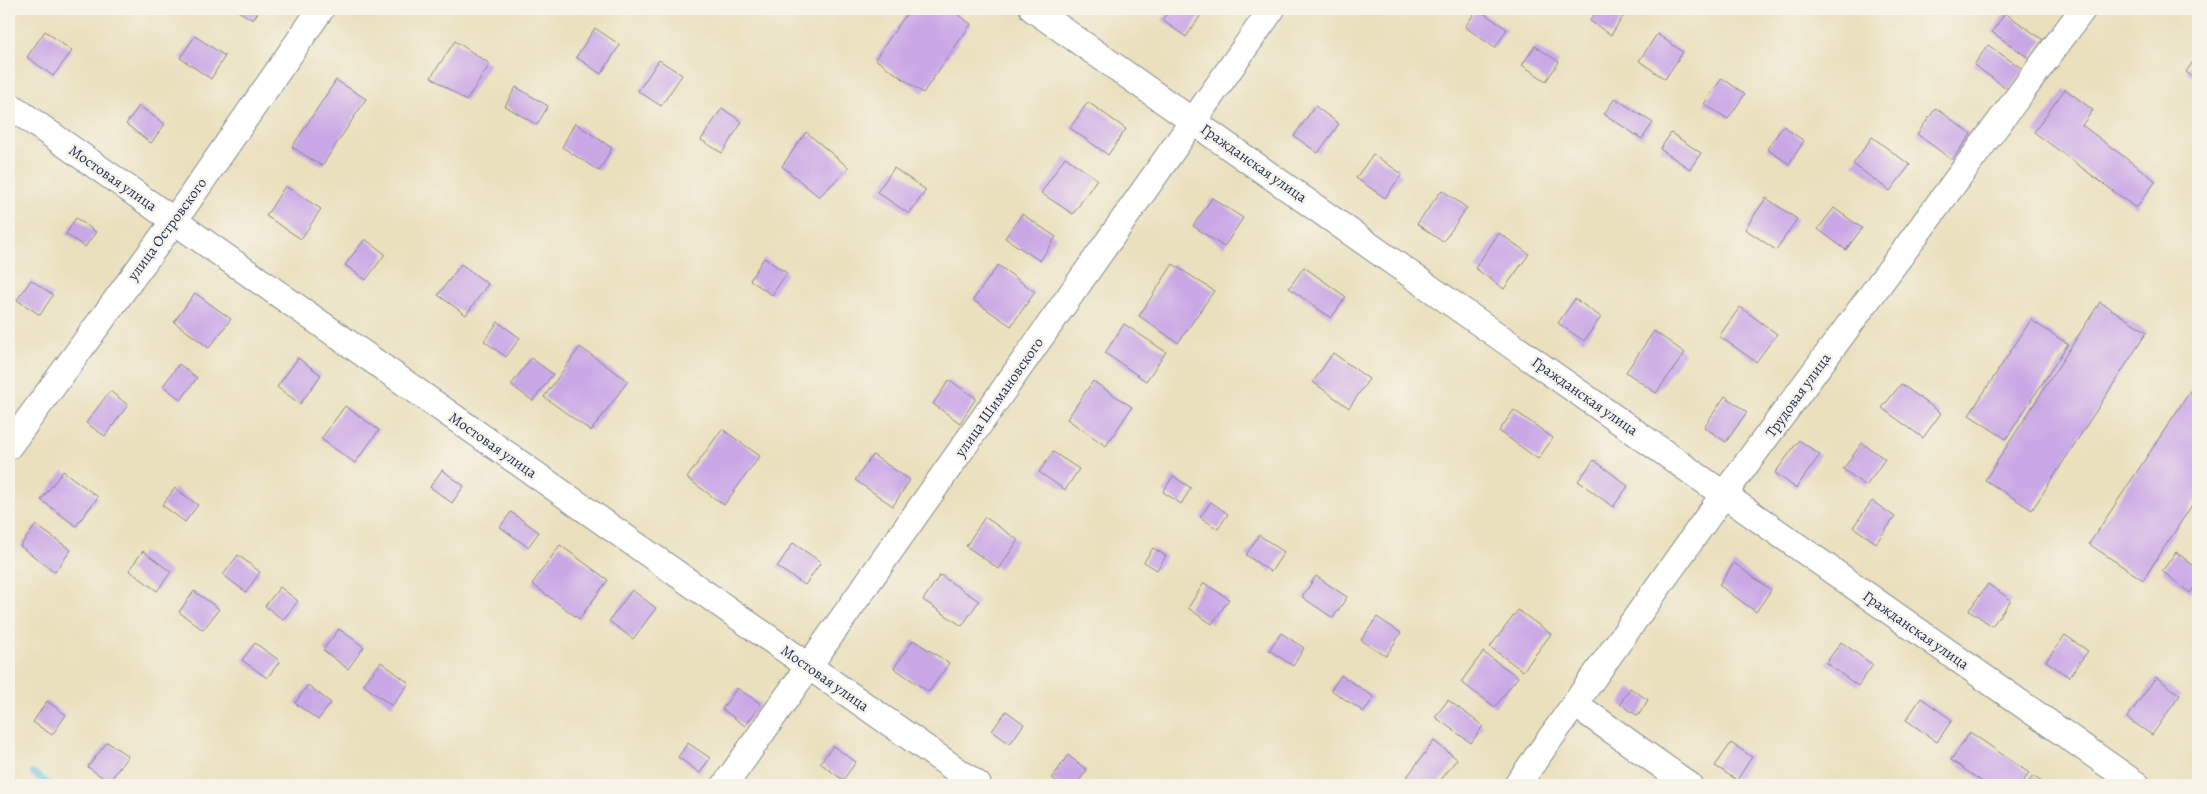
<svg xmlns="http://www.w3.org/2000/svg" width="2207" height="794" viewBox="0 0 2207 794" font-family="Alegreya,serif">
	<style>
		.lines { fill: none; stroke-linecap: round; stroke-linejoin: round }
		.stream { stroke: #67bfe5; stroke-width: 7 }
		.building { fill: #caa8e6 }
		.minor-casing { stroke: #82888e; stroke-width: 28 }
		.minor { stroke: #fff; stroke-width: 26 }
		.labels { text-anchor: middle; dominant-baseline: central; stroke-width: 5; stroke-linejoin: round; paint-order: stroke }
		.street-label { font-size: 15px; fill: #1b2f5e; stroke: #f7f3e8 }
	</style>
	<rect width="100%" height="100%" fill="#f7f3e8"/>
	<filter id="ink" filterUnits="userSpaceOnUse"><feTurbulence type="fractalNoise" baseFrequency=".02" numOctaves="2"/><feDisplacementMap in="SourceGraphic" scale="10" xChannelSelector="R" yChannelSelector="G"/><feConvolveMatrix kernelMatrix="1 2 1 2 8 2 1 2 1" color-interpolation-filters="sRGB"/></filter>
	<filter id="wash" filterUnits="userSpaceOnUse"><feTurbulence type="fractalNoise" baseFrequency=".0096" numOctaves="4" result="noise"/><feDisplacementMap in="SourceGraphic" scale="20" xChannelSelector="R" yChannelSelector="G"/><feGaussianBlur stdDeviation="1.12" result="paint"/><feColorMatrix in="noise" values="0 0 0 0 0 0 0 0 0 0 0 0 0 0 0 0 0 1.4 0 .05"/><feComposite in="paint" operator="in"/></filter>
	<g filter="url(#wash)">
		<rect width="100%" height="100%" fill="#eae0bd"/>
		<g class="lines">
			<!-- stream -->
			<path class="stream" d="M 33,773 L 50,785"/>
		</g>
		<g id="blocks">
			<!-- building -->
			<g class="building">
				<path d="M 235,9 L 260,9 L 253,20 Z"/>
				<path d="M 910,9 L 950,9 L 971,24 L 923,93 L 875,59 Z"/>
				<path d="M 1170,9 L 1205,9 L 1186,37 L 1162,20 Z"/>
				<path d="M 1477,9 L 1507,29 L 1495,48 L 1465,27 Z"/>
				<path d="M 1598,9 L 1621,9 L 1626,12 L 1611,35 L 1590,21 Z"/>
				<path d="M 2005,13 L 2043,40 L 2030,59 L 1992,32 Z"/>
				<path d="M 595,28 L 620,45 L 601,74 L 576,57 Z"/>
				<path d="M 45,31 L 72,51 L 53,76 L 27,57 Z"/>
				<path d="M 1657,34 L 1683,52 L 1665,79 L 1639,61 Z"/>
				<path d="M 195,36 L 225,56 L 211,79 L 180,58 Z"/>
				<path d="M 455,41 L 490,64 L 466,101 L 431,77 Z"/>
				<path d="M 1988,45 L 2024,70 L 2009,90 L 1974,65 Z"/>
				<path d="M 1535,46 L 1559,62 L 1546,81 L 1522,65 Z"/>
				<path d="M 2198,54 L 2198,81 L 2186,72 Z"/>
				<path d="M 659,60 L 682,75 L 661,106 L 638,91 Z"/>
				<path d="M 1722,78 L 1745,94 L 1728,119 L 1704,104 Z"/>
				<path d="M 336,80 L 366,99 L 322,166 L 292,147 Z"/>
				<path d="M 516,87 L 548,106 L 537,125 L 505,106 Z"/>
				<path d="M 2065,89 L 2093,110 L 2082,125 L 2156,181 L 2136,208 L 2034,132 Z"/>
				<path d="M 1615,98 L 1653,123 L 1642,139 L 1604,114 Z"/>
				<path d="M 1088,102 L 1126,129 L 1108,155 L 1070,128 Z"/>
				<path d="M 139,106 L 165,124 L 151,143 L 126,124 Z"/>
				<path d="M 1315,106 L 1339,124 L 1318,153 L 1294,136 Z"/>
				<path d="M 722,108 L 742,122 L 722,153 L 701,140 Z"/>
				<path d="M 1936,108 L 1971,134 L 1952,160 L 1917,134 Z"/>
				<path d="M 575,123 L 612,148 L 599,171 L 562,147 Z"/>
				<path d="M 1783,126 L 1804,141 L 1789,164 L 1767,149 Z"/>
				<path d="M 806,132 L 849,168 L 819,197 L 782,166 Z"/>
				<path d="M 1671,133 L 1701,153 L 1690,169 L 1660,149 Z"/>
				<path d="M 1872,137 L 1910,165 L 1890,191 L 1853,164 Z"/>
				<path d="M 1373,154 L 1402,174 L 1385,198 L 1356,178 Z"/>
				<path d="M 1065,157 L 1097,179 L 1073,214 L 1041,193 Z"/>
				<path d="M 894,168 L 926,190 L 909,214 L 877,192 Z"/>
				<path d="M 285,186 L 321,209 L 301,239 L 266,216 Z"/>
				<path d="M 1442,190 L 1467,208 L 1443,242 L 1417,224 Z"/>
				<path d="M 1212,198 L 1243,218 L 1224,247 L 1193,226 Z"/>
				<path d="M 1766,198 L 1797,219 L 1776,250 L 1745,229 Z"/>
				<path d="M 1834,208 L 1862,228 L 1846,250 L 1818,229 Z"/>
				<path d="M 1022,214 L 1056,237 L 1040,261 L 1005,238 Z"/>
				<path d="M 76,218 L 96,232 L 85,247 L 66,234 Z"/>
				<path d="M 1499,233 L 1529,254 L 1504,289 L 1475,268 Z"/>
				<path d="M 365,239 L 385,254 L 366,280 L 345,265 Z"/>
				<path d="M 764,258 L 787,273 L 772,295 L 750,280 Z"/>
				<path d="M 461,264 L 488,284 L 466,315 L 438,295 Z"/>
				<path d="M 1173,264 L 1214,291 L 1178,343 L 1139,316 Z"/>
				<path d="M 998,265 L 1035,292 L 1011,326 L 973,300 Z"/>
				<path d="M 1304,267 L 1346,297 L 1331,318 L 1289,288 Z"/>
				<path d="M 31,280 L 53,295 L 40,315 L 17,300 Z"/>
				<path d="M 195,293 L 231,319 L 209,348 L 174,322 Z"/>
				<path d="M 1575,299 L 1601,317 L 1584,341 L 1558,323 Z"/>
				<path d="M 2100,302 L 2147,332 L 2032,510 L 1985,480 Z"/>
				<path d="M 1740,307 L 1777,334 L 1756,362 L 1719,336 Z"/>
				<path d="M 2031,320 L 2068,344 L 2006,439 L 1969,415 Z"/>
				<path d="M 498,322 L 520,338 L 506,357 L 484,341 Z"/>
				<path d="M 1124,324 L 1166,352 L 1146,381 L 1105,353 Z"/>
				<path d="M 1654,331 L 1685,353 L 1656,393 L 1626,372 Z"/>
				<path d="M 580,347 L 628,381 L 591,431 L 544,397 Z"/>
				<path d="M 1333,353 L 1369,379 L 1349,408 L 1313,382 Z"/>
				<path d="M 298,358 L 321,375 L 300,404 L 277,387 Z"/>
				<path d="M 531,358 L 553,374 L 533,401 L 511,385 Z"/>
				<path d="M 179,364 L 197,378 L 181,400 L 163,386 Z"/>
				<path d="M 949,380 L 976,398 L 960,423 L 933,404 Z"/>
				<path d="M 1093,381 L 1132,407 L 1106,446 L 1067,419 Z"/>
				<path d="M 1901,384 L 1941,413 L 1923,438 L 1882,408 Z"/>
				<path d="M 2193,387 L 2198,391 L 2198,496 L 2143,580 L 2089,544 Z"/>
				<path d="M 110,391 L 128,405 L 105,436 L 86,423 Z"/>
				<path d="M 1725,396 L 1747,412 L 1726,442 L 1704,427 Z"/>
				<path d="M 345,406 L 379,430 L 355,463 L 321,439 Z"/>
				<path d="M 1514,410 L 1553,438 L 1538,459 L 1499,431 Z"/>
				<path d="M 722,429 L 760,456 L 724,505 L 687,478 Z"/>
				<path d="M 1799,440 L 1820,455 L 1796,488 L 1775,473 Z"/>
				<path d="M 1862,443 L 1885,459 L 1866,486 L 1843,469 Z"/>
				<path d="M 1053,452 L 1079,469 L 1065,490 L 1039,472 Z"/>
				<path d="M 873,455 L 910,480 L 893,506 L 855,480 Z"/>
				<path d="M 1594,460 L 1628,486 L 1613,507 L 1578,481 Z"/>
				<path d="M 442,470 L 464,486 L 452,503 L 430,487 Z"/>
				<path d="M 63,471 L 98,497 L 76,526 L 41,500 Z"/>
				<path d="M 1173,476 L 1191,488 L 1181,504 L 1163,492 Z"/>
				<path d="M 175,488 L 198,505 L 185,522 L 162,505 Z"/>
				<path d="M 1872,501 L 1895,517 L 1876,543 L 1853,527 Z"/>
				<path d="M 1211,502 L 1228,514 L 1218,529 L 1200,517 Z"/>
				<path d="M 511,512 L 539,532 L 528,547 L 500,527 Z"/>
				<path d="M 985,517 L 1018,540 L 999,569 L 966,546 Z"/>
				<path d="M 36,525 L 71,550 L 55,572 L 20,546 Z"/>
				<path d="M 1259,535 L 1284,552 L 1271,572 L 1246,555 Z"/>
				<path d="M 793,543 L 821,562 L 805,585 L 777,567 Z"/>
				<path d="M 560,545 L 608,580 L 579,619 L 532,584 Z"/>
				<path d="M 1153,548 L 1166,556 L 1157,570 L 1144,562 Z"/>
				<path d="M 143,551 L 171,572 L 157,591 L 129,570 Z"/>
				<path d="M 2176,552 L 2198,569 L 2198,582 L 2190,593 L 2162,571 Z"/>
				<path d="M 238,555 L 260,572 L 246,592 L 223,575 Z"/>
				<path d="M 1734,563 L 1771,590 L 1756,612 L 1719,585 Z"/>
				<path d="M 940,575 L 979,601 L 962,626 L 923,600 Z"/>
				<path d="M 1316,576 L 1347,597 L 1333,618 L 1302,597 Z"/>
				<path d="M 1204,583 L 1229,599 L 1212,624 L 1188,608 Z"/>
				<path d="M 1988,584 L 2011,600 L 1992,626 L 1969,610 Z"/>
				<path d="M 280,587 L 298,601 L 283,620 L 265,606 Z"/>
				<path d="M 632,590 L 656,608 L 633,639 L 609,621 Z"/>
				<path d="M 194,591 L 219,609 L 203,630 L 179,612 Z"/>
				<path d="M 1518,610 L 1551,634 L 1523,671 L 1490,647 Z"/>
				<path d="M 1377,617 L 1401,633 L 1386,656 L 1361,640 Z"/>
				<path d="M 339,629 L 364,647 L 348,669 L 323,650 Z"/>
				<path d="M 1281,633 L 1304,648 L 1293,666 L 1269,650 Z"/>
				<path d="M 2065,635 L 2088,651 L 2069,677 L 2046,661 Z"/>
				<path d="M 913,640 L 949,663 L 929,692 L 894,668 Z"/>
				<path d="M 1841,642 L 1873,665 L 1858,686 L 1826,663 Z"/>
				<path d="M 255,643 L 280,661 L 267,678 L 242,660 Z"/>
				<path d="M 1483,652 L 1518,677 L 1495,707 L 1461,682 Z"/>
				<path d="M 381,662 L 409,683 L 392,706 L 363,685 Z"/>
				<path d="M 1341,675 L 1374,697 L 1364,712 L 1331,690 Z"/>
				<path d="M 2156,677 L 2180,695 L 2152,735 L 2127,718 Z"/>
				<path d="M 308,685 L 331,703 L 318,720 L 295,703 Z"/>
				<path d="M 737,688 L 761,704 L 745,726 L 722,709 Z"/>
				<path d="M 1630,688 L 1648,700 L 1638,716 L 1620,704 Z"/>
				<path d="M 1921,698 L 1952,720 L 1937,742 L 1906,720 Z"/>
				<path d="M 1448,700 L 1483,726 L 1471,743 L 1435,717 Z"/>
				<path d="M 47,701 L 66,715 L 52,735 L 33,722 Z"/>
				<path d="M 1006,711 L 1024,724 L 1010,744 L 992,731 Z"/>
				<path d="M 1970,732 L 2029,773 L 2021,785 L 1987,785 L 1951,760 Z"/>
				<path d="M 1434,741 L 1457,759 L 1437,785 L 1407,785 L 1403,782 Z"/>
				<path d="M 107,742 L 128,756 L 109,782 L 88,767 Z"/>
				<path d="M 688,743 L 710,758 L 700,773 L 678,757 Z"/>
				<path d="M 1731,743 L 1752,757 L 1737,780 L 1715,766 Z"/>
				<path d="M 833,746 L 856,762 L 843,780 L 820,763 Z"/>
				<path d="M 1068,755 L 1087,770 L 1076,785 L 1062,785 L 1052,778 Z"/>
				<path d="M 2033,776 L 2046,785 L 2026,785 Z"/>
			</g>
		</g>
	</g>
	<g filter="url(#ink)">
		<use href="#blocks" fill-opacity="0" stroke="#82888e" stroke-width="1"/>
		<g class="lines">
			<defs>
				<g id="minor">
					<path d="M 1033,9 L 2137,785"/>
					<path d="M 9,105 L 978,785"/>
					<path d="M 9,446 L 174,221 L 321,9"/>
					<path d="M 1575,704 L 1689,785"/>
					<path d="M 725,785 L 1272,9"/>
					<path d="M 1517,785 L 1724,494 L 2083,9"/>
				</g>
			</defs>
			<!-- minor casing -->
			<use href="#minor" class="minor-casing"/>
			<!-- minor -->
			<use href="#minor" class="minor"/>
		</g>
	</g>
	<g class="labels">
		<!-- street labels -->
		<g class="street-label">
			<text transform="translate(1254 163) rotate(35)">Гражданская улица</text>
			<text transform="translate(113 178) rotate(35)">Мостовая улица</text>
			<text transform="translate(167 229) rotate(-54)">улица Островского</text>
			<text transform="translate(1798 395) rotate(-54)">Трудовая улица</text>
			<text transform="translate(1585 396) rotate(35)">Гражданская улица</text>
			<text transform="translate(999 397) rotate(-55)">улица Шимановского</text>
			<text transform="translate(493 445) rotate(35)">Мостовая улица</text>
			<text transform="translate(1916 630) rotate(35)">Гражданская улица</text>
			<text transform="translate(825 678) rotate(35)">Мостовая улица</text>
		</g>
	</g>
	<!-- margin -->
	<rect width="2207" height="794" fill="none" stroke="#f7f3e8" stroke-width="30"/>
</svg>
